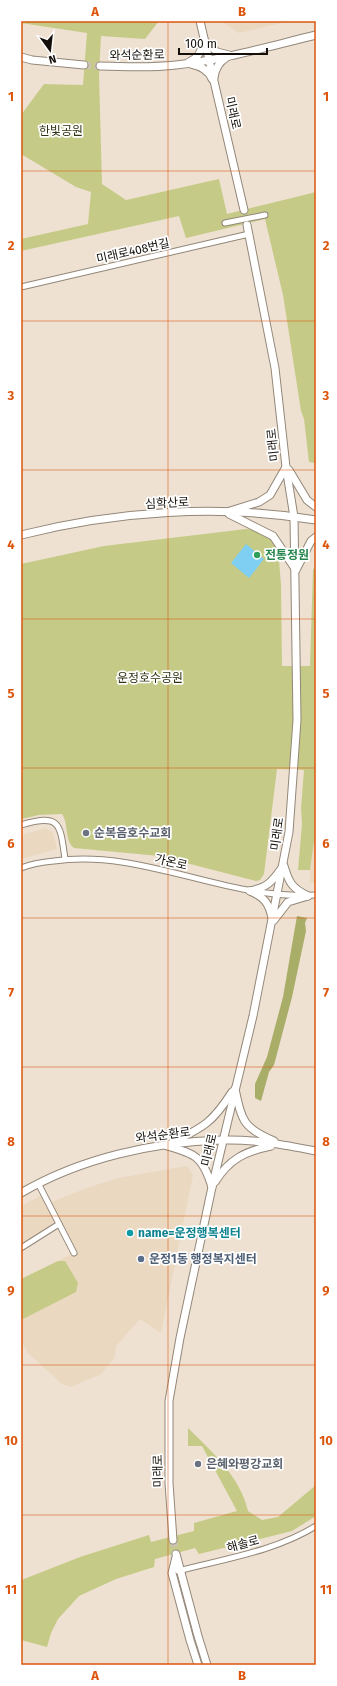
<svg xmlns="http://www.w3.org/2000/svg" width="337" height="1686" viewBox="0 0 337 1686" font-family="'Fira Sans','Noto Sans KR',sans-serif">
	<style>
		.built { fill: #ead8c1 }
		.green { fill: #c5cb86 }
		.forest { fill: #a8ad67 }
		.water { fill: #7ecff1 }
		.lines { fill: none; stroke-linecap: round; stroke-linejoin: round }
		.secondary-tunnel { stroke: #cdc2b3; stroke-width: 7; stroke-dasharray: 7 3.5; stroke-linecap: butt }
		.street-casing { stroke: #938779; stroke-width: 7 }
		.secondary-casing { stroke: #938779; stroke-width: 9 }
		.street { stroke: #fff; stroke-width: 5 }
		.secondary { stroke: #fff; stroke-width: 7 }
		.grid { fill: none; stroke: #dd550c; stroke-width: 1; stroke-opacity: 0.55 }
		.leisure-dot { fill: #2e9e5b; stroke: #fff; stroke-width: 1.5 }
		.worship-dot { fill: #6b7280; stroke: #fff; stroke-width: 1.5 }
		.culture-dot { fill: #0f9aa8; stroke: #fff; stroke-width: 1.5 }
		.service-dot { fill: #5c6f8a; stroke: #fff; stroke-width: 1.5 }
		.labels { text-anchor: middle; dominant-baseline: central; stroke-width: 3.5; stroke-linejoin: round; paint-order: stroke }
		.street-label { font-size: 12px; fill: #140f0a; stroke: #fff }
		.park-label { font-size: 12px; fill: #313313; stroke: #fff }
		.leisure-label { font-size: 12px; font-weight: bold; fill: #27864d; stroke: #fff; text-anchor: start }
		.worship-label { font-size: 12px; font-weight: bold; fill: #5b616d; stroke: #fff; text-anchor: start }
		.culture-label { font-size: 12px; font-weight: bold; fill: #0d838f; stroke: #fff; text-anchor: start }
		.service-label { font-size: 12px; font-weight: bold; fill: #4e5e75; stroke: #fff; text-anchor: start }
		.neatline { fill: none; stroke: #dd550c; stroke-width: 1.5 }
		.grid-label { font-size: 13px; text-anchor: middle; font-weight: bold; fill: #dd550c }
	</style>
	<rect width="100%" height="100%" fill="#eee1d1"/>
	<!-- built -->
	<g class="built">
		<path d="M 221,21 L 290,21 L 239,33 Z"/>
		<path d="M 316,827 L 316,883 L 310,883 L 310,870 Z"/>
		<path d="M 46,828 L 53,833 L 57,849 L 21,859 L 21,835 Z"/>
		<path d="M 187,1166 L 193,1175 L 161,1333 L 140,1319 L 116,1346 L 115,1357 L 101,1374 L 71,1387 L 62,1384 L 27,1352 L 21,1341 L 21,1279 L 74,1253 L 59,1224 L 21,1248 L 21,1206 L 44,1194 L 49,1203 L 87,1188 L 118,1178 Z"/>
	</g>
	<!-- green -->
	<g class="green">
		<path d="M 21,21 L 159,21 L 145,39 L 101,36 L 99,74 L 102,184 L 126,200 L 219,179 L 227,214 L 316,192 L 315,463 L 309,462 L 304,419 L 301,411 L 283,295 L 265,219 L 186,238 L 179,216 L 21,251 L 21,239 L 88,224 L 91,192 L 76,187 L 21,154 L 21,115 L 44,84 L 83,85 L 87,33 L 21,23 Z"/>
		<path d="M 246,529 L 264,531 L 278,548 L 281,585 L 282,666 L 310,666 L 313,569 L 316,568 L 316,827 L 310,870 L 298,870 L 302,824 L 301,808 L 304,770 L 277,769 L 264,874 L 260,880 L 256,881 L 159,856 L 74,848 C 64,840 69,824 62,814 L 39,815 L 21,819 L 21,564 L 104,546 Z"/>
		<path d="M 58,1261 L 65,1261 L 78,1283 L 76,1292 L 21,1320 L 21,1279 Z"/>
		<path d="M 188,1428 C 212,1452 240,1476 248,1511 L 262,1520 L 278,1517 L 316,1485 L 316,1516 L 292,1531 L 199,1554 L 195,1548 L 155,1559 L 154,1567 L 116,1579 L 79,1596 L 58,1619 L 51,1633 L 47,1647 L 21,1640 L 21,1581 L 24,1579 L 80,1557 L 149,1535 L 151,1542 L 194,1531 L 194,1523 L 237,1511 L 202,1446 L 188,1446 Z"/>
	</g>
	<!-- forest -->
	<path class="forest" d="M 297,916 L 307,918 L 305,923 L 306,931 L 292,997 L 274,1065 L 269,1072 L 261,1101 L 255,1098 L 255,1084 L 267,1057 L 283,997 Z"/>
	<!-- water -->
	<path class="water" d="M 246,544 L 264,559 L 249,578 L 231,563 Z"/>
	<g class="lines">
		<!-- secondary-tunnel -->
		<g class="secondary-tunnel">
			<path d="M 84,65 L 100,66"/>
			<path d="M 173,1540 L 176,1554"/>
		</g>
		<defs>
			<g id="street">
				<path d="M 225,223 L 265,215"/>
				<path d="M 21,287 L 249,234"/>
				<path d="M 21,825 C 61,813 60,824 65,859"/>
				<path d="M 21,868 C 31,864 43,862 54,861 C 143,848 226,901 316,895"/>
				<path d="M 38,1183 L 74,1253"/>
				<path d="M 21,1248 L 59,1224"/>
				<path d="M 178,1571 C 224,1559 276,1551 316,1526"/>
			</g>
			<g id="secondary">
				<path d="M 200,21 L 244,210"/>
				<path d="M 206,42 L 217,52 L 229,55"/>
				<path d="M 21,57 L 32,60 L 84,65"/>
				<path d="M 189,62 C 198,58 202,52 203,42"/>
				<path d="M 191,64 C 200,66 209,70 212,79"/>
				<path d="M 100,66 C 125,67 151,68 176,65 C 223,60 270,46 316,35"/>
				<path d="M 214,78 C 215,68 219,62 227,57"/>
				<path d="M 289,470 L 307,500 L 316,507"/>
				<path d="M 230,511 L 259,502 L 270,495 L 286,467"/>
				<path d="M 229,514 L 273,536 L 296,570"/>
				<path d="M 21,535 C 116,511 219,504 316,520"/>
				<path d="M 297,568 L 311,541 L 316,537"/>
				<path d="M 284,866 C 289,883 292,888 308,896"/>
				<path d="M 250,891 C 267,887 271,883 281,869"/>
				<path d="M 250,891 C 264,897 269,903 272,918"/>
				<path d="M 274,920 L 288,902 L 308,896"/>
				<path d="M 235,1089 C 242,1121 243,1128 274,1141"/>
				<path d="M 173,1142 C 204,1127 213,1122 232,1092"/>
				<path d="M 167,1146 C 196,1154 203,1157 212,1187"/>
				<path d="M 215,1182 C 229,1159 246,1151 271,1146"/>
				<path d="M 21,1193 C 81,1158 153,1142 222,1140 C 254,1139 285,1145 316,1151"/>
				<path d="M 173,1540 L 169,1483 L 169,1401 L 180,1338 L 212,1187 L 253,1016 L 289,832 L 297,720 L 294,517 L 286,467 L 275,368 L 247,225"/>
				<path d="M 176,1554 L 198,1636 L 207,1665"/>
				<path d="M 176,1557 L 172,1573 L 190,1640 L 198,1665"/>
			</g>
		</defs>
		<!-- street casing -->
		<use href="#street" class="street-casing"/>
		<!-- secondary casing -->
		<use href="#secondary" class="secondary-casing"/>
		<!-- street -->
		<use href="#street" class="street"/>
		<!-- secondary -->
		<use href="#secondary" class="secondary"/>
	</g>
	<!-- grid -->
	<path class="grid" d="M 168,21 L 168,1665M 21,171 L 316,171M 21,321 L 316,321M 21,470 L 316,470M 21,619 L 316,619M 21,768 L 316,768M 21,918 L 316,918M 21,1067 L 316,1067M 21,1216 L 316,1216M 21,1365 L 316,1365M 21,1515 L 316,1515"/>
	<!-- markers -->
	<circle class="leisure-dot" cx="257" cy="555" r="4"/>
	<g class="worship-dot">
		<circle cx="86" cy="833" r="4"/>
		<circle cx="198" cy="1464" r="4"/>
	</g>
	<circle class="culture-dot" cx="130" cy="1233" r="4"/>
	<circle class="service-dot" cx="141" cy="1259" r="4"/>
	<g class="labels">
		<!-- street labels -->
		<g class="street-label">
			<text transform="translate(137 55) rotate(-1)">와석순환로</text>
			<text transform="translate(233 113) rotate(77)">미래로</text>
			<text transform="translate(133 251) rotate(-13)">미래로408번길</text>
			<text transform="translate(273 445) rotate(-96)">미래로</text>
			<text transform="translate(167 503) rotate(-3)">심학산로</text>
			<text transform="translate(277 834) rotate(-82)">미래로</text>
			<text transform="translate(171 862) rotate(13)">가온로</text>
			<text transform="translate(163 1135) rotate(-7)">와석순환로</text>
			<text transform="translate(209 1150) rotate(-77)">미래로</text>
			<text transform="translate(158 1471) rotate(-91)">미래로</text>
			<text transform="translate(243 1544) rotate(-15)">해솔로</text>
		</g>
		<!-- park labels -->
		<g class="park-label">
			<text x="61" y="131">한빛공원</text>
			<text x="150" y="678">운정호수공원</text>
		</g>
		<!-- leisure labels -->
		<g class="leisure-label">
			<text x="265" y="555">전통정원</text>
		</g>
		<!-- worship labels -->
		<g class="worship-label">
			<text x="94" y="833">순복음호수교회</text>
			<text x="206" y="1464">은혜와평강교회</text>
		</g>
		<!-- culture labels -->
		<g class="culture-label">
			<text x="138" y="1233">name=운정행복센터</text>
		</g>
		<!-- service labels -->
		<g class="service-label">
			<text x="149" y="1259">운정1동 행정복지센터</text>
		</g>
	</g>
	<!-- border -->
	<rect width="337" height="1686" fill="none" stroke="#ffffff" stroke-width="44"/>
	<!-- north arrow -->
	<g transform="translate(50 50) rotate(165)" stroke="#ffffff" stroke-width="3" paint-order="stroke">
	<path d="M0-3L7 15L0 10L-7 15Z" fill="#140f0a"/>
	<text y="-6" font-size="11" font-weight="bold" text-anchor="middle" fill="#140f0a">N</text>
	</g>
	<!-- scale -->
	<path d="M179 48v6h88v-6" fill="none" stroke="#140f0a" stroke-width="2"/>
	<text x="185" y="48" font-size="12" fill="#140f0a" stroke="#ffffff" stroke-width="3" paint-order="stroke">100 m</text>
	<rect x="22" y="22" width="293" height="1642" class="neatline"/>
	<g class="grid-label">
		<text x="95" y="16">A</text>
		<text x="242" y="16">B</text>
		<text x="11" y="101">1</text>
		<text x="326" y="101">1</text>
		<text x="11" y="250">2</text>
		<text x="326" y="250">2</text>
		<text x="11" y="400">3</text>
		<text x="326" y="400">3</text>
		<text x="11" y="549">4</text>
		<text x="326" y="549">4</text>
		<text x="11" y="698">5</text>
		<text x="326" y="698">5</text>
		<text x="11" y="848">6</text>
		<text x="326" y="848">6</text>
		<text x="11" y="997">7</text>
		<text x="326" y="997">7</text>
		<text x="11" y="1146">8</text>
		<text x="326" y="1146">8</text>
		<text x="11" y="1295">9</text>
		<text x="326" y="1295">9</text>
		<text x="11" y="1445">10</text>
		<text x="326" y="1445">10</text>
		<text x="11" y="1594">11</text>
		<text x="326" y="1594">11</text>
		<text x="95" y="1680">A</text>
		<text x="242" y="1680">B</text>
	</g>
</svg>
